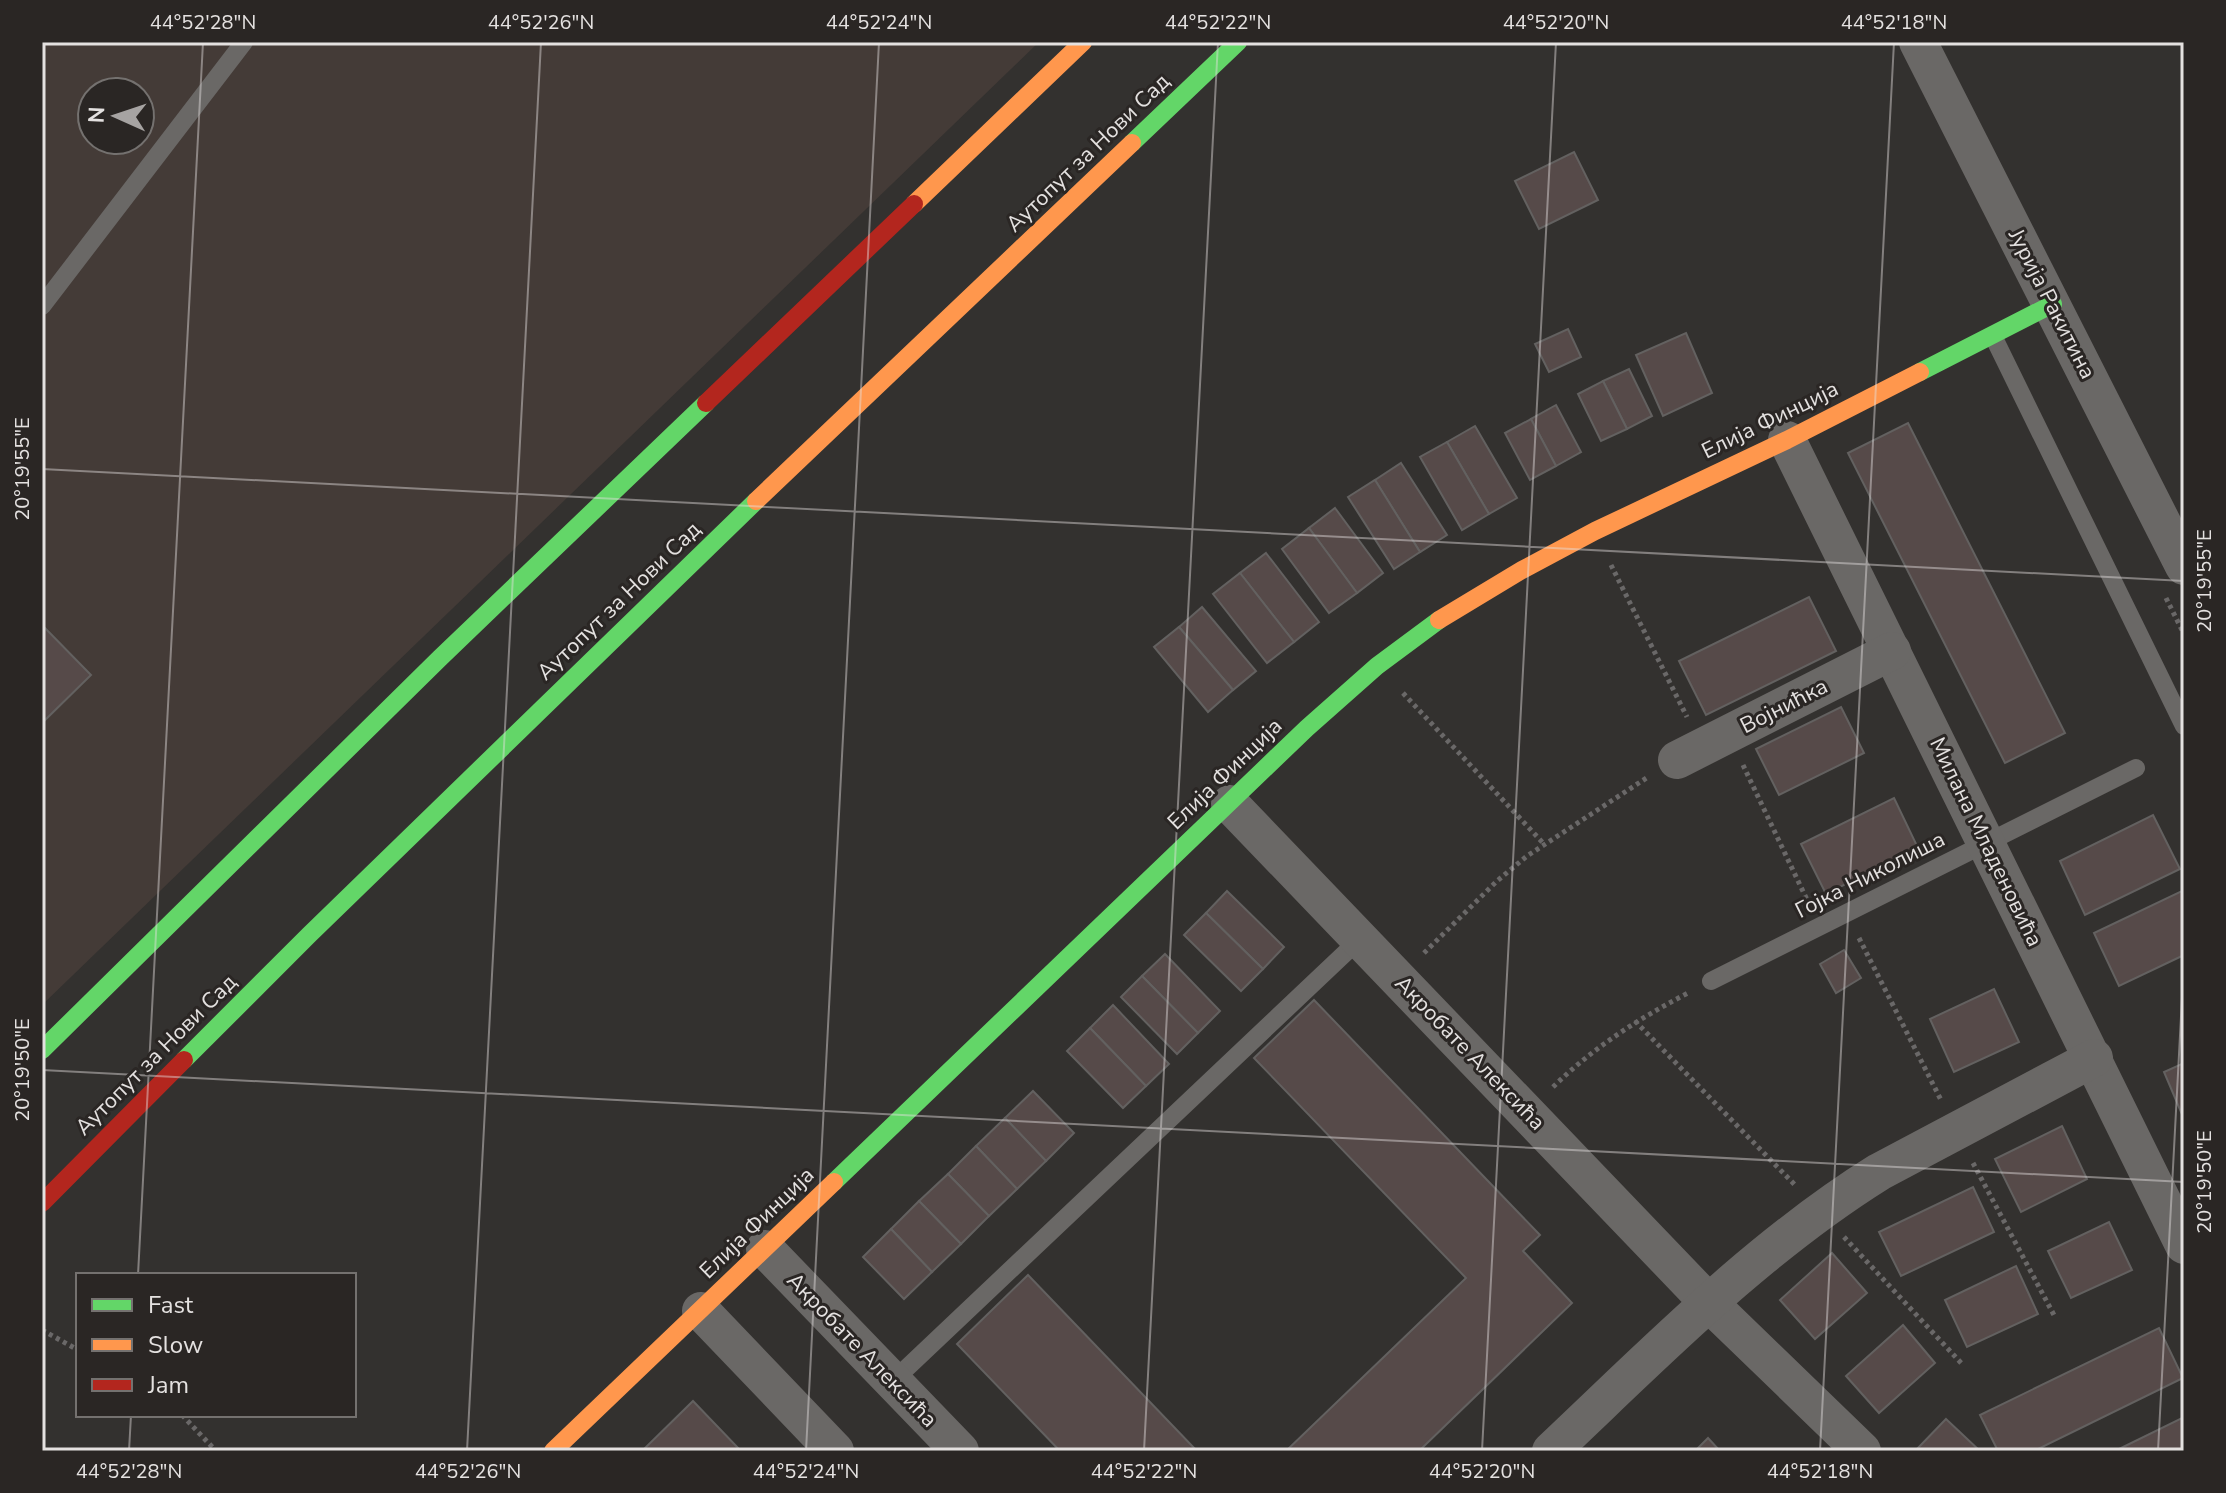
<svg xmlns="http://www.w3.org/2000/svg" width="2226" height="1493" viewBox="0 0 2226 1493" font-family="'Nunito Sans',sans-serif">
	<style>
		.built { fill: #443b37; fill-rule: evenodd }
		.building { fill: #564a49; stroke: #636160; stroke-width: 2 }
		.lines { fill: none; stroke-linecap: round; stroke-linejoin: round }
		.path { stroke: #6a6868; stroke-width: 5; stroke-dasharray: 4 4; stroke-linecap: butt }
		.lane { stroke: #6a6866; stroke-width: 18 }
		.street { stroke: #6a6866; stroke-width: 38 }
		.fast { stroke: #63d668; stroke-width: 18 }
		.slow { stroke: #ff974d; stroke-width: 18 }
		.jam { stroke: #b3261e; stroke-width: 18 }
		.ticks { fill: none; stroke: #e4e1e0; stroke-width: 2; stroke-opacity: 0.45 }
		.labels { text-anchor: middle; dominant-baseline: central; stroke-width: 6; stroke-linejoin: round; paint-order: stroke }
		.street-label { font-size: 22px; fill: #e4e1e0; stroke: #2a2624 }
		.neatline { fill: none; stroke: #e4e1e0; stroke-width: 3 }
		.ticks-label { font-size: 20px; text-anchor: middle; fill: #e4e1e0 }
	</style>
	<rect width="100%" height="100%" fill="#33312f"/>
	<!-- built -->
	<path class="built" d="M 42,42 L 1039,42 L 42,1005 ZM 92,92 L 140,92 L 140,140 L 92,140 Z"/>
	<!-- building -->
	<g class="building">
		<path d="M 1574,152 L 1598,200 L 1539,229 L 1515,181 Z"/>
		<path d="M 1568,329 L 1581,357 L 1549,372 L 1535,344 Z"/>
		<path d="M 1686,333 L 1712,393 L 1663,416 L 1636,355 Z"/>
		<path d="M 1629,369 L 1652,416 L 1627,429 L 1603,381 Z"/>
		<path d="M 1603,381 L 1627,429 L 1601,441 L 1578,394 Z"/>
		<path d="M 1556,405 L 1581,452 L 1556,466 L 1531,419 Z"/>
		<path d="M 1531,419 L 1556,466 L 1530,480 L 1505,433 Z"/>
		<path d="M 1908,423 L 2065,733 L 2005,763 L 1848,453 Z"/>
		<path d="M 1475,426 L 1517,498 L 1489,514 L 1447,442 Z"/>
		<path d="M 1447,442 L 1489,514 L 1462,530 L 1420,457 Z"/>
		<path d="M 1401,463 L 1447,535 L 1420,552 L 1375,480 Z"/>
		<path d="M 1375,480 L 1420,552 L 1394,569 L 1348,497 Z"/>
		<path d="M 1335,508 L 1383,573 L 1357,593 L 1309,528 Z"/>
		<path d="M 1309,528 L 1357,593 L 1329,613 L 1282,549 Z"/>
		<path d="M 1266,553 L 1319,622 L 1294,642 L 1240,573 Z"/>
		<path d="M 1240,573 L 1294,642 L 1267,663 L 1213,594 Z"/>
		<path d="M 1809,597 L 1836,651 L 1706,715 L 1679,661 Z"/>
		<path d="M 1202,607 L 1256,671 L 1233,690 L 1179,627 Z"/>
		<path d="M 42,625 L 91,675 L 42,723 Z"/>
		<path d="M 1179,627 L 1233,690 L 1208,712 L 1154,647 Z"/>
		<path d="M 1841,707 L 1864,753 L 1779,795 L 1756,749 Z"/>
		<path d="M 1894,798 L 1918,848 L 1826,894 L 1801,844 Z"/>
		<path d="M 2153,815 L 2180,869 L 2085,915 L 2060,861 Z"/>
		<path d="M 2184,890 L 2184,955 L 2119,986 L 2094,933 Z"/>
		<path d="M 1227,891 L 1284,947 L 1263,969 L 1206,913 Z"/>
		<path d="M 1206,913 L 1263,969 L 1241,991 L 1184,935 Z"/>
		<path d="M 1844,950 L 1861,978 L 1836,993 L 1820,964 Z"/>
		<path d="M 1165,954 L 1220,1011 L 1198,1033 L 1142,976 Z"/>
		<path d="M 1142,976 L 1198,1033 L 1177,1054 L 1121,997 Z"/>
		<path d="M 1994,989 L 2019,1042 L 1954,1072 L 1930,1019 Z"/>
		<path d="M 1314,1000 L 1540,1235 L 1523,1251 L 1572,1303 L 1419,1451 L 1286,1451 L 1466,1278 L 1254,1058 Z"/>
		<path d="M 1113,1005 L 1169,1064 L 1146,1086 L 1090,1028 Z"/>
		<path d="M 1090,1028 L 1146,1086 L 1123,1108 L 1067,1051 Z"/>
		<path d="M 2184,1063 L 2184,1119 L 2164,1072 Z"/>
		<path d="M 1033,1091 L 1074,1133 L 1046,1161 L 1005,1118 Z"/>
		<path d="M 1005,1118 L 1046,1161 L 1017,1189 L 976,1146 Z"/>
		<path d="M 2062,1126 L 2087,1179 L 2021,1212 L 1995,1159 Z"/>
		<path d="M 976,1146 L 1017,1189 L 989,1216 L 948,1174 Z"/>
		<path d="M 948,1174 L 989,1216 L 961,1244 L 919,1201 Z"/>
		<path d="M 1973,1187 L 1994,1232 L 1901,1276 L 1879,1232 Z"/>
		<path d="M 919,1201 L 961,1244 L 932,1272 L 891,1229 Z"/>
		<path d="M 2109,1222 L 2132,1270 L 2071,1298 L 2048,1251 Z"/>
		<path d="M 891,1229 L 932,1272 L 904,1299 L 863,1257 Z"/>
		<path d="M 1832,1253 L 1867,1293 L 1815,1339 L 1780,1300 Z"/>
		<path d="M 2016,1266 L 2038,1314 L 1967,1347 L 1945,1300 Z"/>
		<path d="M 1028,1275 L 1197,1451 L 1060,1451 L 957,1344 Z"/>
		<path d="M 1903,1325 L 1935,1363 L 1879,1413 L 1846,1376 Z"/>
		<path d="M 2159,1328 L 2183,1378 L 2034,1451 L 1998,1451 L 1980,1415 Z"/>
		<path d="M 693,1401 L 741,1451 L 642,1451 Z"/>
		<path d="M 2184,1417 L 2184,1451 L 2115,1451 Z"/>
		<path d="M 1946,1419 L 1980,1451 L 1915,1451 Z"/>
		<path d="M 1708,1438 L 1720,1451 L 1695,1451 Z"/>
	</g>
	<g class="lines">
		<!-- path -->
		<g class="path">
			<path d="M 1611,565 L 1687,717"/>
			<path d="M 2166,598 L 2184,634"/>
			<path d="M 1403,693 L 1544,844"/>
			<path d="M 1743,765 L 1809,904"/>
			<path d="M 1859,938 L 1941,1100"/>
			<path d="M 1424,953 L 1497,881 L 1527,856 L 1648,777"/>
			<path d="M 1635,1021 L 1796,1186"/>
			<path d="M 1553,1087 C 1594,1047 1638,1019 1688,993"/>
			<path d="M 1973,1163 L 2055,1317"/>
			<path d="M 1844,1237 L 1963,1365"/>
			<path d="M 42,1330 L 78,1350"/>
			<path d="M 182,1415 L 216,1451"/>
		</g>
		<!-- lane -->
		<g class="lane">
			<path d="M 42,306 L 244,42"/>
			<path d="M 1993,336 L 2184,726"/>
			<path d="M 1711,981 L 2136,768"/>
			<path d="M 893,1381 L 1360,939"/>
		</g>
		<!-- street -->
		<g class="street">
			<path d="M 1918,42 L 2184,566"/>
			<path d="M 1787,440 L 2184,1245"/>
			<path d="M 1677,760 L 1892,651"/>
			<path d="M 1230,804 L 1709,1303 L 1862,1451"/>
			<path d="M 765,1249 L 960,1451"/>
			<path d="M 701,1311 L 835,1451"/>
			<path d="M 1551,1451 C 1655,1353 1757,1248 1879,1172 L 2094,1058"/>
		</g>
		<!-- fast -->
		<g class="fast">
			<path d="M 1132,143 L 1238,42"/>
			<path d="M 1920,372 L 2053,304"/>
			<path d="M 42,1050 L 440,658 L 706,403"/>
			<path d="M 184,1060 L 309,935 L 756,501"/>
			<path d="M 834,1182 L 1307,728 L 1377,666 L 1439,620"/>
		</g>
		<!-- slow -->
		<g class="slow">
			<path d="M 914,204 L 1083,42"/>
			<path d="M 756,501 L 1132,143"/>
			<path d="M 1439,620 L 1522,570 L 1595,531 L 1787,440 L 1920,372"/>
			<path d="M 553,1451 L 834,1182"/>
		</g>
		<!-- jam -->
		<g class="jam">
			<path d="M 706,403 L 914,204"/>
			<path d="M 42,1203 L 184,1060"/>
		</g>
	</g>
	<!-- ticks -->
	<path class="ticks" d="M 42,469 L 2184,581M 42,1070 L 2184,1182M 138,1275 L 203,42M 129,1451 L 131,1415M 467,1451 L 541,42M 806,1451 L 879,42M 1144,1451 L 1218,42M 1482,1451 L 1556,42M 1820,1451 L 1894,42M 2158,1451 L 2184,960"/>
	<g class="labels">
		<!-- street labels -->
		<g class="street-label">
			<text transform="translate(1088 153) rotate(-44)">Аутопут за Нови Сад</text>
			<text transform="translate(2052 304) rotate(63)">Јурија Ракитина</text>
			<text transform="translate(1770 420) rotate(-26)">Елија Финција</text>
			<text transform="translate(619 601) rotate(-44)">Аутопут за Нови Сад</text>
			<text transform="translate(1784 706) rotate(-27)">Војнићка</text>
			<text transform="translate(1225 774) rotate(-44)">Елија Финција</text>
			<text transform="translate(1986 842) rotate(64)">Милана Младеновића</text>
			<text transform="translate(1870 875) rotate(-27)">Гојка Николиша</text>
			<text transform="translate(1470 1053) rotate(46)">Акробате Алексића</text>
			<text transform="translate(156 1055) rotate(-45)">Аутопут за Нови Сад</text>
			<text transform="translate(757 1223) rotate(-44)">Елија Финција</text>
			<text transform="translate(862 1350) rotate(46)">Акробате Алексића</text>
		</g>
	</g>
	<!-- border -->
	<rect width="2226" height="1493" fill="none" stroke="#2a2624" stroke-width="88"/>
	<!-- legend -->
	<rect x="76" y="1273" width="280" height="144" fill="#2a2624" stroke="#74716f" stroke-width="2"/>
	<rect x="92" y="1299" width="40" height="12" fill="#63d668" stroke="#74716f" stroke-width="2"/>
	<text x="148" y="1313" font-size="24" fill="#e4e1e0">Fast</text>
	<rect x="92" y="1339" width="40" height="12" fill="#ff974d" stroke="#74716f" stroke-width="2"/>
	<text x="148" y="1353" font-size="24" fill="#e4e1e0">Slow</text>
	<rect x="92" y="1379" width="40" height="12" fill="#b3261e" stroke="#74716f" stroke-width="2"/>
	<text x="148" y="1393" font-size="24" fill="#e4e1e0">Jam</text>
	<!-- north arrow -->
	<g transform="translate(116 116) rotate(273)"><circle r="38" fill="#2a2624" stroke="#74716f" stroke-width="2"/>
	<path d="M0-6L14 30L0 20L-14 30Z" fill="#a6a3a2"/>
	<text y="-12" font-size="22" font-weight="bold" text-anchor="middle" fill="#e4e1e0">N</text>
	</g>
	<rect x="44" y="44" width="2138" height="1405" class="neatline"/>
	<g class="ticks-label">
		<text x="203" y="29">44°52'28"N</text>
		<text x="541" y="29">44°52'26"N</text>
		<text x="879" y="29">44°52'24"N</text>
		<text x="1218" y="29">44°52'22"N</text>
		<text x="1556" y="29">44°52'20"N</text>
		<text x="1894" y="29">44°52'18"N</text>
		<text transform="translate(22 469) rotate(-90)" y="7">20°19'55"E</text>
		<text transform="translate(2204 581) rotate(-90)" y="7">20°19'55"E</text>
		<text transform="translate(22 1070) rotate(-90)" y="7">20°19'50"E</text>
		<text transform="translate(2204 1182) rotate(-90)" y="7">20°19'50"E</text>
		<text x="129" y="1478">44°52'28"N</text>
		<text x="468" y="1478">44°52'26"N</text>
		<text x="806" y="1478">44°52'24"N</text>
		<text x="1144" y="1478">44°52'22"N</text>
		<text x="1482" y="1478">44°52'20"N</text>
		<text x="1820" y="1478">44°52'18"N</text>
	</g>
</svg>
